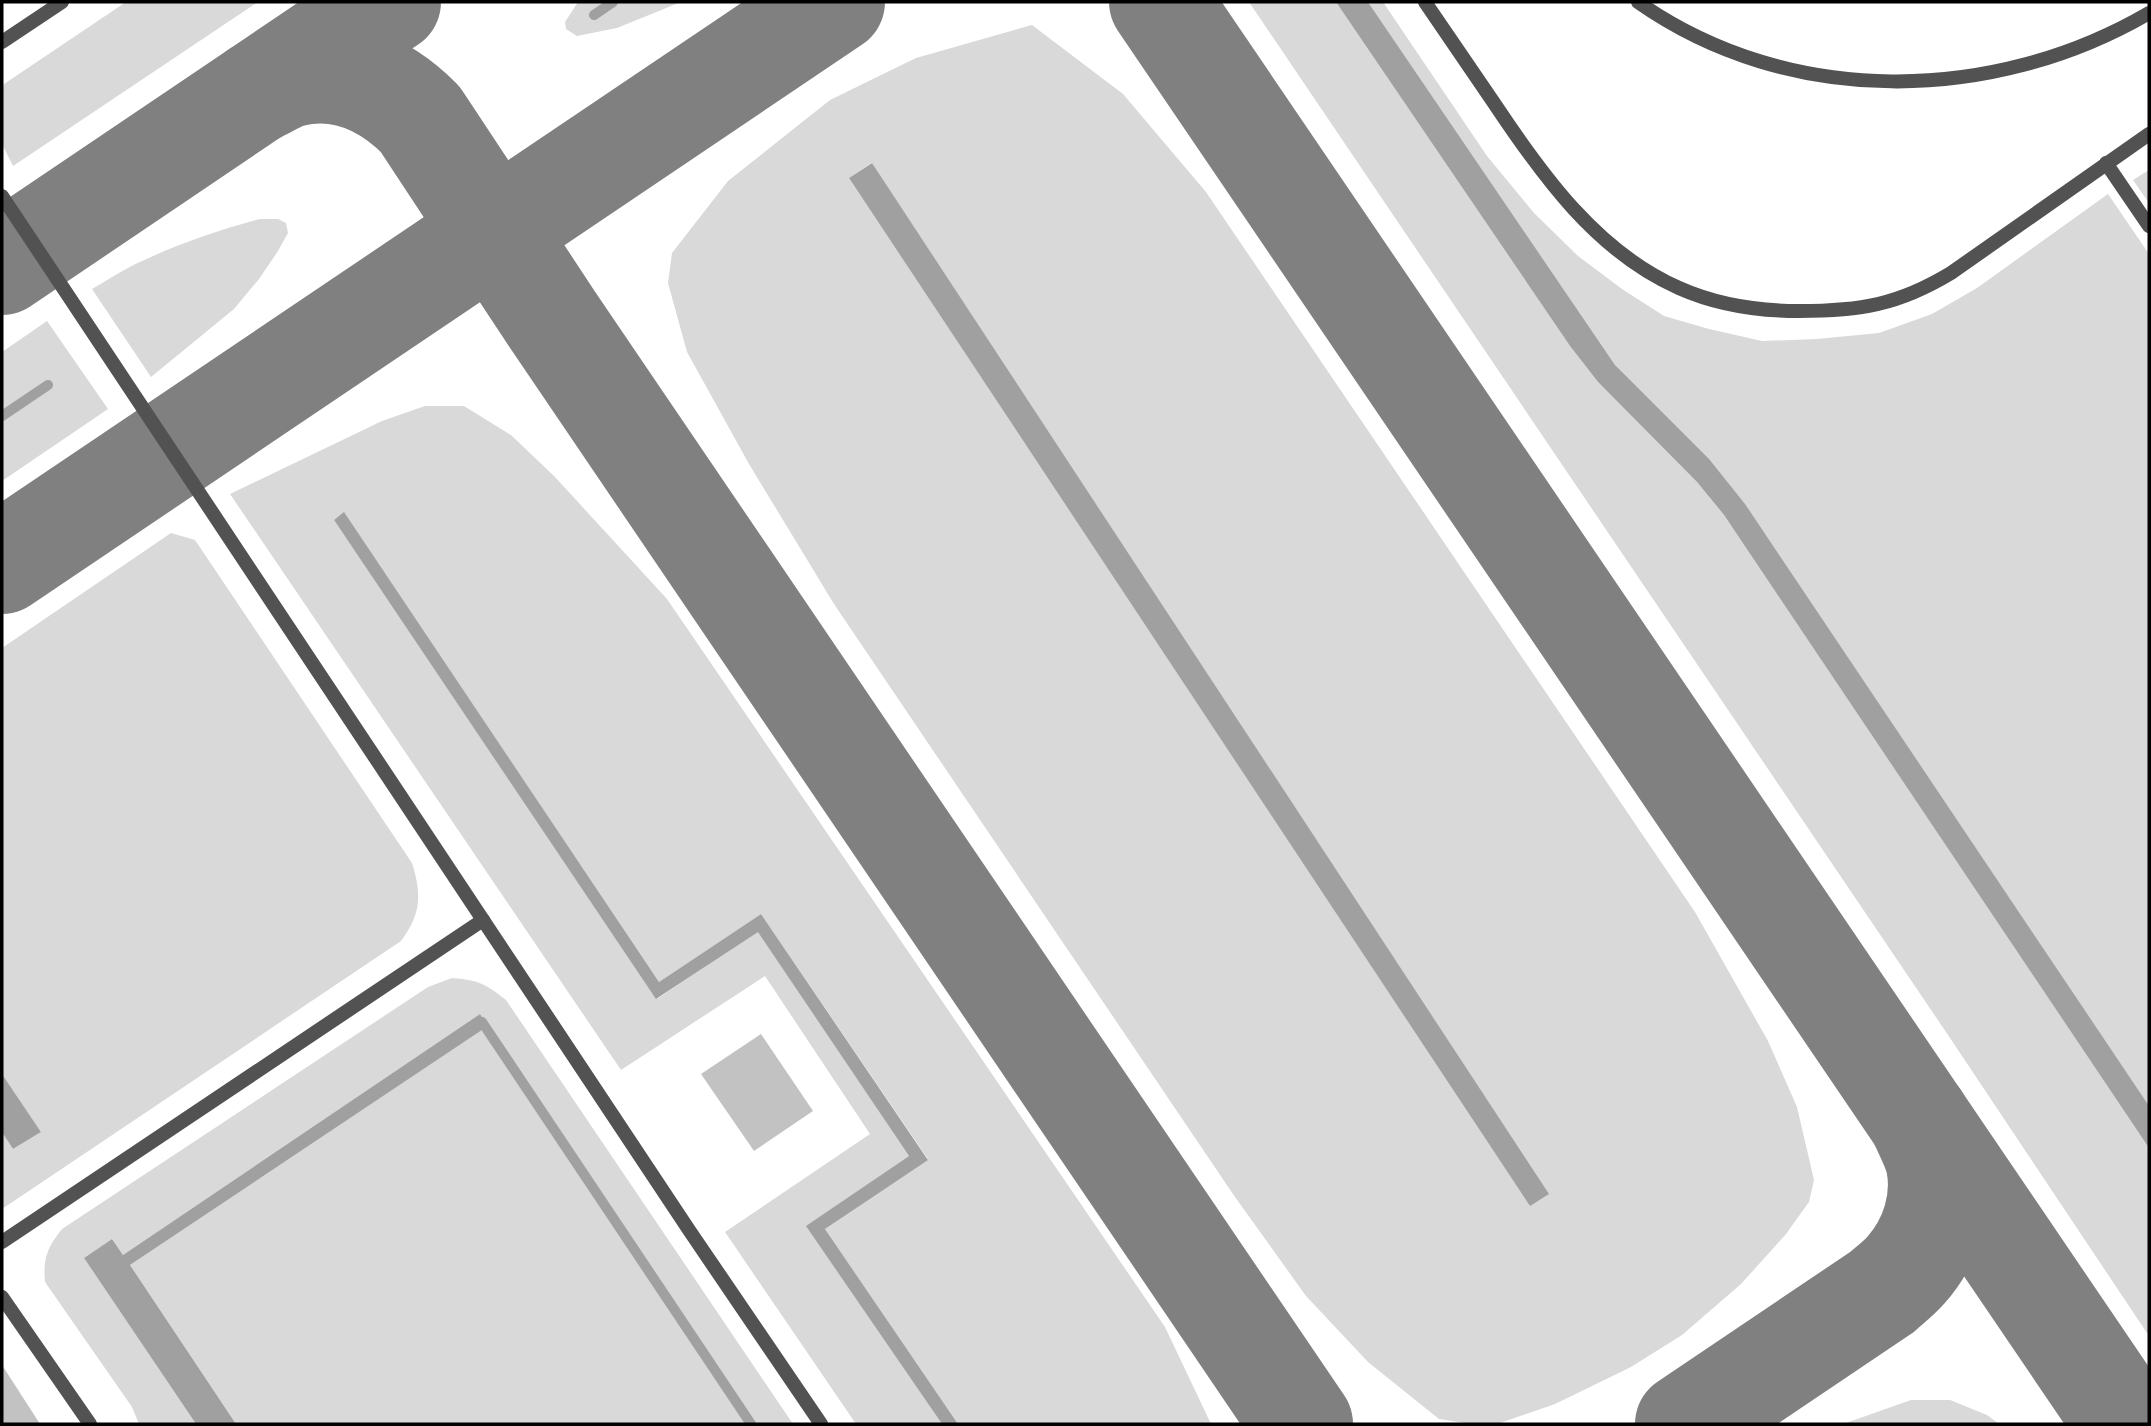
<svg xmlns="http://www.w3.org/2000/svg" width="2151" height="1426" viewBox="0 0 2151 1426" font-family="'Open Sans',sans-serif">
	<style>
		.green { fill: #d9d9d9; fill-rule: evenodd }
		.water { fill: #a0a0a0 }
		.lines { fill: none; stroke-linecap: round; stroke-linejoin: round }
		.stream { stroke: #a0a0a0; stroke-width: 10 }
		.taxiway { stroke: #808080; stroke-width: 102 }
		.building { fill: #c2c2c2 }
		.lane { stroke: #525252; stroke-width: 14 }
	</style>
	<rect width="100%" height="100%" fill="#fff"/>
	<!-- green -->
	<g class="green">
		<path d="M 126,2 L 258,2 L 13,166 L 2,144 L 2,91 L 4,84 Z"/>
		<path d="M 578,2 L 681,2 L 617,28 L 577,36 L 566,29 L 565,22 Z"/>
		<path d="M 1249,2 L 1336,2 L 1570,346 L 1598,382 L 1697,482 L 1724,515 L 2149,1148 L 2149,1336 L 1948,1035 Z"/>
		<path d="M 1368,2 L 1383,2 L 1487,156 L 1534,213 L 1578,256 L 1622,289 L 1664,316 L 1709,329 L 1762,341 L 1817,339 L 1879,333 L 1932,314 L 1977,288 L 2108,194 L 2149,254 L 2149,1107 L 1635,387 L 1615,365 Z"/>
		<path d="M 1032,25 L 1123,94 L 1206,192 L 1695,912 L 1768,1041 L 1797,1107 L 1814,1180 L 1809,1202 L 1786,1234 L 1741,1284 L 1682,1335 L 1631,1367 L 1555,1404 L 1497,1424 L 1471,1424 L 1439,1419 L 1368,1362 L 1306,1296 L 1235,1197 L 834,604 L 749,464 L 687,352 L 668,283 L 672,253 L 728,181 L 830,100 L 916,58 ZM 871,163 L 872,163 L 1530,1206 L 849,178 Z"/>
		<path d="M 2149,170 L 2149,203 L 2133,180 Z"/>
		<path d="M 260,219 L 278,219 L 286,223 L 288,233 L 278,251 L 259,279 L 234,309 L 151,377 L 92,289 C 108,280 124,269 140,262 C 178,244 219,230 260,219 Z"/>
		<path d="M 47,321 L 108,409 L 2,481 L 2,352 Z"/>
		<path d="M 425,406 L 464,406 L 511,435 L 555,477 L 667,599 L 1165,1327 L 1211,1424 L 958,1424 L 825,1229 L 928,1159 L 761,914 L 659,982 L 344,513 L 334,520 L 657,999 L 758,931 L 909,1156 L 807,1226 L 942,1424 L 856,1424 L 725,1232 L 870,1134 L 765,976 L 621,1070 L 230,494 L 382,421 Z"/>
		<path d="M 171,533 L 195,540 L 412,863 C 422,895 421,914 401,941 L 2,1209 L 2,1132 L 13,1149 L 41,1132 L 2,1074 L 2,648 Z"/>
		<path d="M 452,978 C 478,980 486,984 506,1000 L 793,1424 L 236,1424 L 130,1265 L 488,1026 L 480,1014 L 123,1255 L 112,1239 L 84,1258 L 196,1424 L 139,1424 L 132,1407 L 45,1282 C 43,1258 47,1248 62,1229 L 428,987 Z"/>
		<path d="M 1911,1400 L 1950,1400 L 1987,1415 L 1999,1424 L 1843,1424 Z"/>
	</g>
	<!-- water -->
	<g class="water">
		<path d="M 1336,2 L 1368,2 L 1615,365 L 1709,459 L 1745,504 L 2149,1106 L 2149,1148 L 1724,515 L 1697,482 L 1598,382 L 1570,346 Z"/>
		<path d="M 872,163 L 1549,1194 L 1530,1206 L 849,178 Z"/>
		<path d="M 344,512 L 659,982 L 761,914 L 928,1160 L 825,1229 L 958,1424 L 942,1424 L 806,1226 L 909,1156 L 758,932 L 656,999 L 334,520 Z"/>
		<path d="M 480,1014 L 488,1026 L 130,1265 L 236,1424 L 196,1424 L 84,1258 L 112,1239 L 123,1255 Z"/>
		<path d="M 2,1074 L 41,1132 L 13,1149 L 2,1132 Z"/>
	</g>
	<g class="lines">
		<!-- stream -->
		<g class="stream">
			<path d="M 594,15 L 613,2"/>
			<path d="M 2,416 L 48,385"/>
			<path d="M 476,1026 L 482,1022 L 751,1424"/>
		</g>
		<!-- taxiway -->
		<g class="taxiway">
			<path d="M 1160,2 L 2126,1424"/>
			<path d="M 257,92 C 268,87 280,79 292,76 C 342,64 385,84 420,119 L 552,319 L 1302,1424"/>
			<path d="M 2,264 L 390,2"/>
			<path d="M 2,563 L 834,2"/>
			<path d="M 1686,1424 L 1882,1292 C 1890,1285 1899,1278 1906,1270 C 1931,1242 1944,1202 1937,1164 C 1934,1149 1925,1133 1919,1119"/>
		</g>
	</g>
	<!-- building -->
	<g class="building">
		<path d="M 761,1034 L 813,1111 L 754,1151 L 701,1074 Z"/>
		<path d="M 2,1365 L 40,1424 L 2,1424 Z"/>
	</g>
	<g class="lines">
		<!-- lane -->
		<g class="lane">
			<path d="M 1425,2 C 1448,36 1471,69 1494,103 C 1542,175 1597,252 1679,288 C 1717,305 1758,311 1799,311 C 1860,311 1898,305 1951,273 L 2149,134"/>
			<path d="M 1638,2 C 1789,108 1993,104 2149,13"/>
			<path d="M 2,42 L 62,2"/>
			<path d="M 2106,163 L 2149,226"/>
			<path d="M 2,196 L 689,1230 L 821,1424"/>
			<path d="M 2,1242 L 483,920"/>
			<path d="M 2,1297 L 90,1424"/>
		</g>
	</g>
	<!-- border -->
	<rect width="2151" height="1426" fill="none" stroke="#000000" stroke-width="7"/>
</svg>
